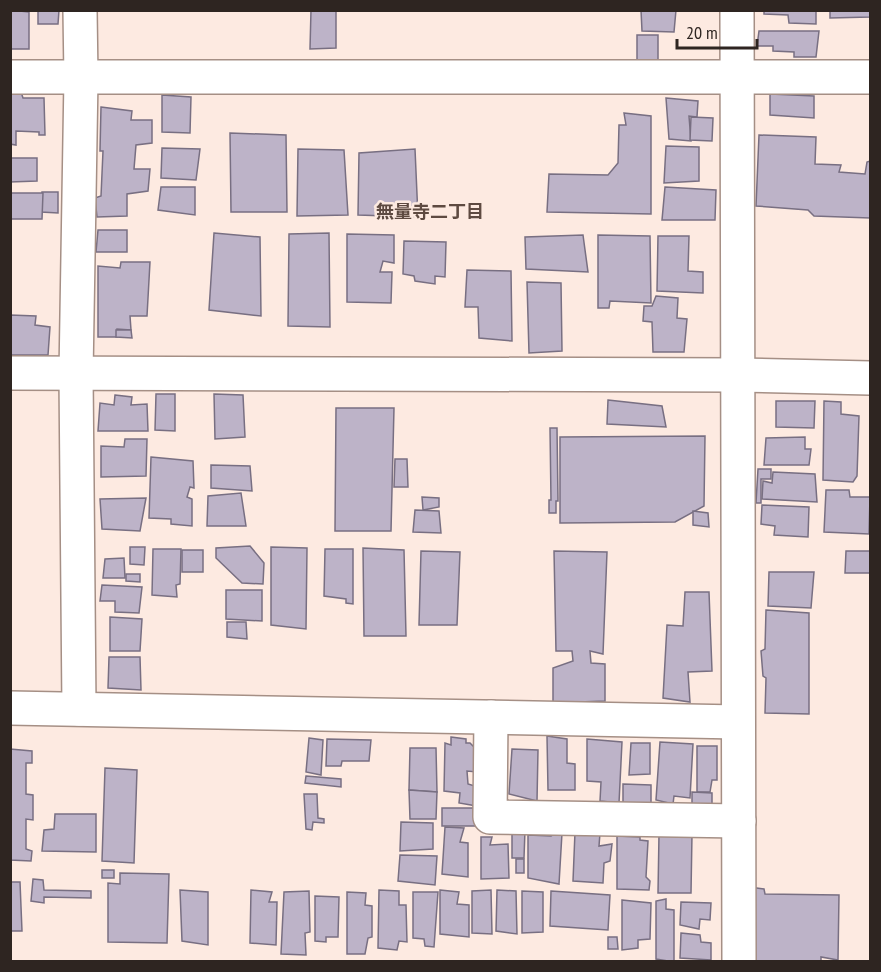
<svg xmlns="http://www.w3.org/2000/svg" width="881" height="972" viewBox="0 0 881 972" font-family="'PT Sans Narrow','Noto Sans JP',sans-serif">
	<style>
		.building { fill: #bdb3c8; stroke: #786f82; stroke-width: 1.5 }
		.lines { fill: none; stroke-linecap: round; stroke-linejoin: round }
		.minor-casing { stroke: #a58f85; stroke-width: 36 }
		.minor { stroke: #fff; stroke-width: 33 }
		.labels { text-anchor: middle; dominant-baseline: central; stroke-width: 5; stroke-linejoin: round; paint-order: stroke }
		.neighbourhood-label { font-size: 18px; font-weight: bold; fill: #5e4a41; stroke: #fdeae1 }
	</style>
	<rect width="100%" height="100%" fill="#fdeae1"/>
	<!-- building -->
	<g class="building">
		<path d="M 10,10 L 29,12 L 29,49 L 10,49 Z"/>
		<path d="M 38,10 L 59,10 L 58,24 L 38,24 Z"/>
		<path d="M 311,10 L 336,10 L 336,48 L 310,49 Z"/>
		<path d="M 641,10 L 676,10 L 674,32 L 642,31 Z"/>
		<path d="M 764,10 L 816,10 L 816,24 L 789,23 L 788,15 L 764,14 Z"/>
		<path d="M 830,10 L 870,10 L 870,17 L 830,18 Z"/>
		<path d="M 759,31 L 819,31 L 816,57 L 794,57 L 794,52 L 773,51 L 773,46 L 757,46 Z"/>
		<rect x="637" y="35" width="21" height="25"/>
		<path d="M 21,92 L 23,98 L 44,98 L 45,135 L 39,135 L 39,132 L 16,131 L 16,145 L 10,144 L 10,93 Z"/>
		<path d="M 770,94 L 814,96 L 814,118 L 770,115 Z"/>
		<path d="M 162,95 L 191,97 L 190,133 L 162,132 Z"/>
		<path d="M 666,98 L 698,101 L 697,117 L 689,116 L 691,141 L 669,139 Z"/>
		<path d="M 101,107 L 132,111 L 131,120 L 152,120 L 152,143 L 136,145 L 134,169 L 150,169 L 148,191 L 127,194 L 127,216 L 97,217 L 95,198 L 101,196 L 103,151 L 100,151 Z"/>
		<path d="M 624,113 L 651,116 L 651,214 L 547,212 L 549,174 L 608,175 L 618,163 L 619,125 L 626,125 Z"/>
		<path d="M 691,117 L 713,118 L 712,141 L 690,140 Z"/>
		<path d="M 230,133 L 286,135 L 287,212 L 231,212 Z"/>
		<path d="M 759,135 L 816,137 L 815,164 L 841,165 L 839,172 L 865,174 L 867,162 L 870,161 L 870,218 L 814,216 L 808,210 L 756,206 Z"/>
		<path d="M 666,146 L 699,147 L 699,181 L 664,183 Z"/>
		<path d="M 162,148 L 200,149 L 196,180 L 161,178 Z"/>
		<path d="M 298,149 L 344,150 L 348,215 L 297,216 Z"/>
		<path d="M 415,149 L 418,217 L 358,215 L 359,153 Z"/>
		<path d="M 10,158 L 37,158 L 37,181 L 10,182 Z"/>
		<path d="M 161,187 L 195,187 L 195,215 L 158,210 Z"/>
		<path d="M 665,187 L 716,190 L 715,220 L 662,220 Z"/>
		<path d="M 42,192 L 58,192 L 58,213 L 41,212 Z"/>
		<path d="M 10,193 L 43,193 L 42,219 L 10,219 Z"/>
		<path d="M 98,230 L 127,230 L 127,252 L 96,252 Z"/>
		<path d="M 214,233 L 260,237 L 261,316 L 209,310 Z"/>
		<path d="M 329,233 L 330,327 L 288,326 L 289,234 Z"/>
		<path d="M 347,234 L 394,235 L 394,263 L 383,261 L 380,272 L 392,272 L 391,303 L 347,302 Z"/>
		<path d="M 583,235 L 588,272 L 526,269 L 525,237 Z"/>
		<path d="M 598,235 L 650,236 L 651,303 L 610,301 L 609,308 L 598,308 Z"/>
		<path d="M 658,236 L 689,236 L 688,271 L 703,272 L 703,293 L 657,291 Z"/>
		<path d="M 404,241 L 446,242 L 445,277 L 435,276 L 435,284 L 415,281 L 414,276 L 403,274 Z"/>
		<path d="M 121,262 L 150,262 L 147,316 L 130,316 L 131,330 L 117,329 L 117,337 L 98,337 L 98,266 L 120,268 Z"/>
		<path d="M 467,270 L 511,271 L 512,341 L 479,338 L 478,307 L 465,307 Z"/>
		<path d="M 527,282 L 561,283 L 562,351 L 529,353 Z"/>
		<path d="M 656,296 L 678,298 L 677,318 L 687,319 L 684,352 L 653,352 L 652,322 L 643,321 L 644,306 L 652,306 Z"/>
		<path d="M 10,315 L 36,316 L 35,325 L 50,327 L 48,355 L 10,355 Z"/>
		<path d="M 116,330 L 131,330 L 132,338 L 116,337 Z"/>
		<path d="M 156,394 L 175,394 L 175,431 L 155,430 Z"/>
		<path d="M 214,394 L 243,395 L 245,437 L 215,439 Z"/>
		<path d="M 115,395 L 132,397 L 131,405 L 147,404 L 148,431 L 98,431 L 100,403 L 114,405 Z"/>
		<path d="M 608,400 L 662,406 L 666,427 L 607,424 Z"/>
		<path d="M 776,401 L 815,401 L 814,428 L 776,427 Z"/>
		<path d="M 824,401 L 841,402 L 841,414 L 859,416 L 857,476 L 853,482 L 823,480 Z"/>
		<path d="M 336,408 L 394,408 L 391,531 L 335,531 Z"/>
		<path d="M 550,428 L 557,428 L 558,501 L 556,501 L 556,513 L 549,513 L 549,500 L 551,500 Z"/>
		<path d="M 705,436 L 704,506 L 675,522 L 560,523 L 560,437 Z"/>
		<path d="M 805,437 L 805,449 L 811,449 L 809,465 L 764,465 L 766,438 Z"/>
		<path d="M 125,439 L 147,439 L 146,476 L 101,477 L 101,446 L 124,447 Z"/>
		<path d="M 151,457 L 193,461 L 194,488 L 190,487 L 187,497 L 192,499 L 192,526 L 171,524 L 171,519 L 149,518 Z"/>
		<path d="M 395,459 L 407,459 L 408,487 L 394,487 Z"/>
		<path d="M 211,465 L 250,466 L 252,491 L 211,488 Z"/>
		<path d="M 758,469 L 771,469 L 771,479 L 761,479 L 761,503 L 756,503 Z"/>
		<path d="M 773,472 L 815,474 L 817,502 L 762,499 L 763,481 L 772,483 Z"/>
		<path d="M 826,490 L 849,490 L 850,497 L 870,497 L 869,534 L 824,532 Z"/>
		<path d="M 241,493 L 246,526 L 207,526 L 208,496 Z"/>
		<path d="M 422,497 L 439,498 L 439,507 L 423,510 Z"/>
		<path d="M 146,498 L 140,531 L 102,529 L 100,499 Z"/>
		<path d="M 762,505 L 809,507 L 808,537 L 774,535 L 775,526 L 761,524 Z"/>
		<path d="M 415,510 L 439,511 L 441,533 L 413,532 Z"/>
		<path d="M 693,511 L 708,513 L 709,527 L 693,525 Z"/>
		<path d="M 250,546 L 264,563 L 263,584 L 242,583 L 216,558 L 216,548 Z"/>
		<path d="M 130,547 L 145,547 L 144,565 L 130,564 Z"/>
		<path d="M 271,547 L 307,548 L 306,629 L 271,625 Z"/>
		<path d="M 363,548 L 404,550 L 406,636 L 364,636 Z"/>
		<path d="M 153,549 L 181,549 L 180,584 L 176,585 L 177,597 L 152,595 Z"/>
		<path d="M 325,549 L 353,549 L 353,604 L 346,603 L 346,599 L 324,596 Z"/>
		<rect x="182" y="550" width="21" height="22"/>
		<path d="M 421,551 L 460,552 L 457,625 L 419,625 Z"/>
		<path d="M 554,551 L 607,552 L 603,654 L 590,651 L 591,663 L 605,664 L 605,701 L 553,703 L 553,668 L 573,661 L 572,651 L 556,651 Z"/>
		<path d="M 846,551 L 870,551 L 870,573 L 845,573 Z"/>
		<path d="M 124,558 L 125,578 L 103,578 L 105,559 Z"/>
		<path d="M 769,572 L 814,572 L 811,608 L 768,606 Z"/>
		<path d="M 126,574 L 140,574 L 140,582 L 126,581 Z"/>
		<path d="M 102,585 L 142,587 L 139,613 L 115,612 L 115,601 L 100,601 Z"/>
		<path d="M 226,590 L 262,590 L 262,621 L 226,619 Z"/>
		<path d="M 685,592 L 709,592 L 712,671 L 688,672 L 690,702 L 663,698 L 667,625 L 683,626 Z"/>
		<path d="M 766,610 L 809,613 L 809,714 L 765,713 L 766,678 L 763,676 L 761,651 L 765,649 Z"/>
		<path d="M 110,617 L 142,619 L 140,651 L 110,651 Z"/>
		<path d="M 227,622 L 246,622 L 247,639 L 227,637 Z"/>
		<path d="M 109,657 L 140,657 L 141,690 L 108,688 Z"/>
		<path d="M 547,736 L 567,739 L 567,763 L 575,764 L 575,790 L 548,790 Z"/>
		<path d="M 451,737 L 466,739 L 466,743 L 470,743 L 476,749 L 477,772 L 467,771 L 468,784 L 478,787 L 477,806 L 459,803 L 460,793 L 444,791 L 445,743 L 451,745 Z"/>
		<path d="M 309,738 L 323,740 L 321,775 L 306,772 Z"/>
		<path d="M 327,739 L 371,740 L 369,761 L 342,761 L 341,766 L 326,766 Z"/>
		<path d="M 587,739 L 622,742 L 619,803 L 600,801 L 601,782 L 587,781 Z"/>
		<path d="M 660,742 L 693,744 L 690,798 L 674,796 L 673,804 L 656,800 Z"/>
		<path d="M 631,743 L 650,743 L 650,774 L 629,775 Z"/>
		<path d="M 697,746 L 717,746 L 717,780 L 712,780 L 710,792 L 697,792 Z"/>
		<path d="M 410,748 L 436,748 L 437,792 L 409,790 Z"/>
		<path d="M 10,749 L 32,751 L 32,763 L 26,763 L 26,794 L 33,795 L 33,820 L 26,819 L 26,849 L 32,851 L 31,861 L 10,860 Z"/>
		<path d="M 512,749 L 538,750 L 537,801 L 509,794 Z"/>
		<path d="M 105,768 L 137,770 L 134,863 L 102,861 Z"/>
		<path d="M 306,776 L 341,779 L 341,787 L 305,783 Z"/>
		<path d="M 623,784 L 651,785 L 651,806 L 623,805 Z"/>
		<path d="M 409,790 L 437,792 L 436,819 L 410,819 Z"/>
		<path d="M 692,792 L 712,793 L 712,806 L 692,806 Z"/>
		<path d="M 304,794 L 317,794 L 318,818 L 324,819 L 324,823 L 313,822 L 312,830 L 306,829 Z"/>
		<rect x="442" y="808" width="35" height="18"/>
		<path d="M 55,814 L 96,814 L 96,852 L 42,851 L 44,830 L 54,829 Z"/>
		<path d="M 401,822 L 433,823 L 433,849 L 400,851 Z"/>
		<path d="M 445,827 L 464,828 L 460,842 L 468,843 L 468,877 L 442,874 Z"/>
		<path d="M 512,830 L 525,830 L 524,858 L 512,858 Z"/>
		<path d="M 575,832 L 600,833 L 599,846 L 612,844 L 610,861 L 604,863 L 603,883 L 573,881 Z"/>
		<path d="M 556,833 L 562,833 L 559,884 L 528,878 L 528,835 L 551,836 Z"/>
		<path d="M 659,834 L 692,834 L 691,893 L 658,893 Z"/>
		<path d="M 617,836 L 640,837 L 640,840 L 648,841 L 646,877 L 650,881 L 649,890 L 617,889 Z"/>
		<path d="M 481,837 L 492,837 L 490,845 L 508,844 L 509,878 L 481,879 Z"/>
		<path d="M 400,855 L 437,856 L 435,885 L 398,881 Z"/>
		<rect x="516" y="859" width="8" height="14"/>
		<rect x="102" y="870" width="12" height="8"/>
		<path d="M 120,873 L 169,874 L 167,943 L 108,942 L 108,883 L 120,884 Z"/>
		<path d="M 33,879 L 43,880 L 44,890 L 91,891 L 91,898 L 44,897 L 44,903 L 31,901 Z"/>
		<path d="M 10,882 L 20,882 L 22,931 L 10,931 Z"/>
		<path d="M 749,887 L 764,889 L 765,894 L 839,895 L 838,960 L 821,957 L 821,962 L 748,962 Z"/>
		<path d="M 180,890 L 208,892 L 208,945 L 182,941 Z"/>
		<path d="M 251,890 L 272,892 L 269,902 L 277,902 L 276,945 L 250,943 Z"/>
		<path d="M 379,890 L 399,891 L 399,905 L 406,905 L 407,942 L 399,941 L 397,950 L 378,948 Z"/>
		<path d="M 440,890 L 459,892 L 457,904 L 469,905 L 469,937 L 440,934 Z"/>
		<path d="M 491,890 L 492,934 L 472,933 L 472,891 Z"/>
		<path d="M 497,890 L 516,891 L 517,934 L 496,931 Z"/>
		<path d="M 309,891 L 310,932 L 305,933 L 306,955 L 281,954 L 284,892 Z"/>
		<path d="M 522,891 L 543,892 L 543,932 L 522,933 Z"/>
		<path d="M 551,891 L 610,895 L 608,930 L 550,926 Z"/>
		<path d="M 347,892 L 366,893 L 365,905 L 372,906 L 372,937 L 368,938 L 365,954 L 347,954 Z"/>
		<path d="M 413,892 L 438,892 L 434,947 L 425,946 L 424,939 L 413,938 Z"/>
		<path d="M 315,896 L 339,897 L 338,937 L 326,937 L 326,942 L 315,941 Z"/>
		<path d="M 666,899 L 666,909 L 674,910 L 674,962 L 656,959 L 656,901 Z"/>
		<path d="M 622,900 L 651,903 L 650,939 L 638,940 L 638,948 L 622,950 Z"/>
		<path d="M 681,902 L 711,903 L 710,920 L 700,919 L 699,929 L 680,925 Z"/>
		<path d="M 681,933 L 700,935 L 701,942 L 711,943 L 711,960 L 680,958 Z"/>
		<path d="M 608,937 L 617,937 L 618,949 L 608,949 Z"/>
	</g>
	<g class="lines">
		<defs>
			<g id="minor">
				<path d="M 737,10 L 739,962"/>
				<path d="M 10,77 L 870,77"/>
				<path d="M 10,373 L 737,375 L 870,378"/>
				<path d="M 10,708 L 738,722"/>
				<path d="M 79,709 L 76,374 L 81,78 L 80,10"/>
				<path d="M 491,717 L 490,817 L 739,821"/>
			</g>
		</defs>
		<!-- minor casing -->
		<use href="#minor" class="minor-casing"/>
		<!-- minor -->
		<use href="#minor" class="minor"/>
	</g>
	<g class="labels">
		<!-- neighbourhood labels -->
		<g class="neighbourhood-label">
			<text x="430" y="211">無量寺二丁目</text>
		</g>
	</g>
	<!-- border -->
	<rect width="881" height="972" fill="none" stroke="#2e2521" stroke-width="24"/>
	<!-- scale -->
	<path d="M677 39v9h80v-9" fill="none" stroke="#2e2521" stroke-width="3"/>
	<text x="686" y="39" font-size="18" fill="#2e2521" stroke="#fdeae1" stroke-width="4.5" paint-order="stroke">20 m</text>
</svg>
